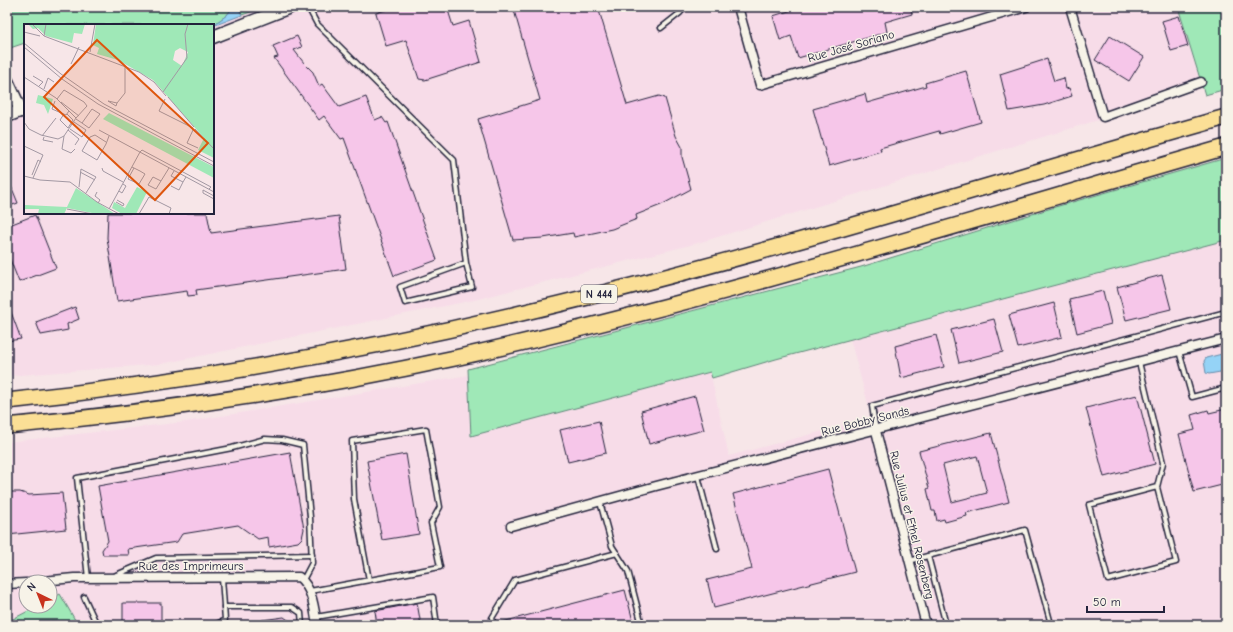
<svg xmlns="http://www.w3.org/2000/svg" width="1233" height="632" viewBox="0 0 1233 632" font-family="'Comic Neue',sans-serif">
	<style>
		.built { fill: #f7dce8; fill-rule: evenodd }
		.green { fill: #9fe8b7; stroke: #608579 }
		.water { fill: #95d3f6; stroke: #678cab }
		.building { fill: #f6c6e9; stroke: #22223b; fill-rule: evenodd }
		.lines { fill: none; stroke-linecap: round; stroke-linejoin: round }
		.lane-casing { stroke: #22223b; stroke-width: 7 }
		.street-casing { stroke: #22223b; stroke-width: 11 }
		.secondary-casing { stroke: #22223b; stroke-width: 15 }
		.highway-casing { stroke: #22223b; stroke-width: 18 }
		.lane { stroke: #f7f3e8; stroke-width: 4 }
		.street { stroke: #f7f3e8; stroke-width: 8 }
		.secondary { stroke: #f7f3e8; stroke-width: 12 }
		.highway { stroke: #fbdf96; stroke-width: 15 }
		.labels { text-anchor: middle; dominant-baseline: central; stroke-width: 3; stroke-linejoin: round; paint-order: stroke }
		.shield { fill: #f7f3e8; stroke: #62616f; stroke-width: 1 }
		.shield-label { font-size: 11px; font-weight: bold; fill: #22223b }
		.street-label { font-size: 12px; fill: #22223b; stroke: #f7f3e8 }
		.inset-road { fill: none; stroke: #a298a3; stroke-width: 1 }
		.view { fill: #de560e; fill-opacity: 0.15; stroke: #de560e; stroke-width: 2 }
		.inset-edge { fill: none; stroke: #22223b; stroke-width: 2 }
	</style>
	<rect width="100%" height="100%" fill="#f7e6e8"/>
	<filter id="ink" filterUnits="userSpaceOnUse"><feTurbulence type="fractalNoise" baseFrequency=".025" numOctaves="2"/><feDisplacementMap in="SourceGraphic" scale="8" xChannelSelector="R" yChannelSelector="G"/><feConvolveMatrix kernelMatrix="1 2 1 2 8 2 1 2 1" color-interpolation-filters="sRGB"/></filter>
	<g filter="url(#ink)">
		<!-- built -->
		<g class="built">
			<path d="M 265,7 L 1178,7 L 1202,88 L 698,243 L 474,300 L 161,364 L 7,376 L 7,123 L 25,116 L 25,213 L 213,213 L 213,26 Z"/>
			<path d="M 1226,240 L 1226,625 L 7,625 L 7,442 L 185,422 L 469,375 L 471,436 L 710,372 L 729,456 L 872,418 L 850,339 ZM 26,582 L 50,582 L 50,606 L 26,606 Z"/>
		</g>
		<!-- green -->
		<g class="green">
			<path d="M 7,7 L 233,7 L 227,15 L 213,25 L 25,25 L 25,43 L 7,49 Z"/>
			<path d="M 238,7 L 265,7 L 242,15 Z"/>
			<path d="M 1178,7 L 1226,7 L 1226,89 L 1205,95 Z"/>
			<path d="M 1226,158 L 1226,240 L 776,359 L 712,378 L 710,372 L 471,436 L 468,369 L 861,267 L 1055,207 Z"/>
			<path d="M 60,594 L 78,625 L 7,625 L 7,622 L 38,606 L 50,606 L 50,599 Z"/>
		</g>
		<!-- water -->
		<g class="water">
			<path d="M 233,7 L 238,7 L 242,15 L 213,26 L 213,25 L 227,15 Z"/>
			<path d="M 1226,353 L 1226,371 L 1209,374 L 1206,373 L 1204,361 L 1206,358 Z"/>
		</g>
		<!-- building -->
		<g class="building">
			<path d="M 395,7 L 447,7 L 453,26 L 469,21 L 481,62 L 425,80 L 419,79 L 406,40 L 386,46 L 376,13 Z"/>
			<path d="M 513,7 L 598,7 L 627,105 L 659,96 L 665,98 L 676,136 L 682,147 L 682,157 L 691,189 L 661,205 L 636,215 L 637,219 L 612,229 L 574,237 L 573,233 L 543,238 L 513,240 L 478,119 L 540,100 Z"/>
			<path d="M 802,7 L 910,7 L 912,14 L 885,22 L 887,32 L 798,58 L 791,36 L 780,40 L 773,16 Z"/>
			<path d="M 1179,16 L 1188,46 L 1171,51 L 1162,21 Z"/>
			<path d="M 297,36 L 302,47 L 294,50 L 304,63 L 313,72 L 319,86 L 322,84 L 339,107 L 366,97 L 375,120 L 382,117 L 386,123 L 388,122 L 437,260 L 394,276 L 344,138 L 341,139 L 324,116 L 319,120 L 274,58 L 278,57 L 273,46 Z"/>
			<path d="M 1110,36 L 1144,57 L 1129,81 L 1095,60 Z"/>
			<path d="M 1047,59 L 1054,81 L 1064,78 L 1066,89 L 1069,88 L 1072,96 L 1044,105 L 1009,111 L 1000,74 Z"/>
			<path d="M 966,71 L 981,122 L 940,134 L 939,131 L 880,148 L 881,151 L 829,166 L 813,109 L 865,94 L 867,103 L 926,86 L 925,83 Z"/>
			<path d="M 7,176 L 18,203 L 7,207 Z"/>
			<path d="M 108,213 L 207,213 L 211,233 L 339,216 L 346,269 L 196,290 L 197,295 L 188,296 L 187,291 L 117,301 L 107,238 Z"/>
			<path d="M 35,215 L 56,268 L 19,282 L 7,252 L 7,226 Z"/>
			<path d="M 1162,275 L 1171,309 L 1126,320 L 1117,287 Z"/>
			<path d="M 1103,291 L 1111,324 L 1077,333 L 1069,299 Z"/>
			<path d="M 1054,303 L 1062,337 L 1018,348 L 1009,315 Z"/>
			<path d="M 7,304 L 8,304 L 21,339 L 7,341 Z"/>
			<path d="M 75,307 L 79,319 L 67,324 L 68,330 L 41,335 L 36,322 Z"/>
			<path d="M 994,319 L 1003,352 L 959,363 L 951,330 Z"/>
			<path d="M 936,335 L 944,367 L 901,378 L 895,346 Z"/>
			<path d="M 1137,395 L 1155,464 L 1104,477 L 1086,408 Z"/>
			<path d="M 695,396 L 704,430 L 649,444 L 641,411 Z"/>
			<path d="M 1226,409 L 1226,484 L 1194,492 L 1179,434 L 1195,430 L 1191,415 L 1208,410 L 1209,413 Z"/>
			<path d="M 599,421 L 606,453 L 568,462 L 560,430 Z"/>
			<path d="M 991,433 L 1009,502 L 966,513 L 967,516 L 945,522 L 944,519 L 937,521 L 935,511 L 932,511 L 927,489 L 929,488 L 919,451 ZM 977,456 L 987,493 L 952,502 L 943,465 Z"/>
			<path d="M 290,452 L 304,529 L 302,538 L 298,542 L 269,547 L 268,537 L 258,539 L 238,525 L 182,534 L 177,542 L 128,549 L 129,555 L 103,555 L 102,550 L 108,541 L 98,486 Z"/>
			<path d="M 406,454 L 419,534 L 382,540 L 367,461 Z"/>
			<path d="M 828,469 L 855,572 L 714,608 L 707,580 L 752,569 L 733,494 Z"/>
			<path d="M 7,492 L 20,492 L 29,495 L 62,493 L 66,529 L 7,535 Z"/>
			<path d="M 625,590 L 634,625 L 502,625 L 502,622 Z"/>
			<rect x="123" y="603" width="38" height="22"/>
			<path d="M 417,603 L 421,625 L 377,625 L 375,611 Z"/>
			<path d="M 284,617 L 295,625 L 263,625 L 262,620 Z"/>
		</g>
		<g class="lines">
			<defs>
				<g id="lane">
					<path d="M 308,7 L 317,24 L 454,160 L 466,263 L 472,287 L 405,303 L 400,287 L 466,263"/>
					<path d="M 661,28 L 680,13 L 685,7"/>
					<path d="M 1179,351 L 1192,397 L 1226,388"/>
					<path d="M 1139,362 L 1163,463 L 1157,487 L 1176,562 L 1108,580 L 1089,505 L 1157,487"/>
					<path d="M 876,431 L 872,406 L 1226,312"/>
					<path d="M 698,476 L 717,549"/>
					<path d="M 600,502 L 612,546 L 628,571 L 642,625"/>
					<path d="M 928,556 L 946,625"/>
					<path d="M 909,561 L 1025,530 L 1051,624 L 1047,625"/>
					<path d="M 116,575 L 156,558 L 312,555"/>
					<path d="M 88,578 L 77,478 L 232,448 L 265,439 L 282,440 L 303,445 L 310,517 L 312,563 L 303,580"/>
					<path d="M 310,591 L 440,567 L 431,523 L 440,507 L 426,429 L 352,441 L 354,499 L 369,580"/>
					<path d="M 84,597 L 97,625"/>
					<path d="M 224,607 L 292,607 L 301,613 L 302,625"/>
					<path d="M 316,617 L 433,597 L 437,625"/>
					<path d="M 215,625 L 225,620 L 222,578"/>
					<path d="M 494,625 L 492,618 L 515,580 L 617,553"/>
				</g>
				<g id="street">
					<path d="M 738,7 L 760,85 L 1026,7"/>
					<path d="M 1070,7 L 1103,117 L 1201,82"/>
					<path d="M 876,431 L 926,625"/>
					<path d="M 511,526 L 656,486 L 1226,339"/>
					<path d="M 32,582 L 74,578 L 299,577 C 313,589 314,608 317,625"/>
					<path d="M 7,584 L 26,583"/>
				</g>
				<g id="secondary">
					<path d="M 213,37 L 290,7"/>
					<path d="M 7,81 L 21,111"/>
					<path d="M 7,116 L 25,109"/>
				</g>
				<g id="highway">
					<path d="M 7,401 C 184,382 361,352 534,310 C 767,255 996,182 1226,117"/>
					<path d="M 7,426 C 157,412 307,390 455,358 C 715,300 970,221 1226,147"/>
				</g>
			</defs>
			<!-- lane casing -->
			<use href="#lane" class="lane-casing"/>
			<!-- street casing -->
			<use href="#street" class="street-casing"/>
			<!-- secondary casing -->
			<use href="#secondary" class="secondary-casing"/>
			<!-- highway casing -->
			<use href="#highway" class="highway-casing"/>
			<!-- lane -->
			<use href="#lane" class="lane"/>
			<!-- street -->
			<use href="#street" class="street"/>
			<!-- secondary -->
			<use href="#secondary" class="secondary"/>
			<!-- highway -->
			<use href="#highway" class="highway"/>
		</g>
	</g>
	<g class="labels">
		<!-- shield labels -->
		<rect class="shield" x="581" y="285" width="36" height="18" rx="3"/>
		<g class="shield-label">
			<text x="599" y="294">N 444</text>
		</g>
		<!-- street labels -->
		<g class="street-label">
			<text transform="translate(851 46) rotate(-16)">Rue José Soriano</text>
			<text transform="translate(865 421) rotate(-14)">Rue Bobby Sands</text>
			<text transform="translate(912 525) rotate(76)">Rue Julius et Ethel Rosenberg</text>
			<text x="191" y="566">Rue des Imprimeurs</text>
		</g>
	</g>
	<!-- overview -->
	<g transform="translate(24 24)">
		<rect width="190" height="190" fill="#f7e6e8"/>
		<path d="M 4,0 L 61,0 L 58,10 L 50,9 L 48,19 L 22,12 L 14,4 L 9,5 ZM 72,0 L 190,0 L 190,134 L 174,126 L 180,114 L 129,56 L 94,36 L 73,30 L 75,24 L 69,21 ZM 156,24 L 164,28 L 158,42 L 149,36 L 151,27 ZM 14,71 L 29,75 L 24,90 L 20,81 L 12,79 ZM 85,89 L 190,143 L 190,154 L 79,95 ZM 113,163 L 123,168 L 112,190 L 98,190 L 88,184 L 90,178 L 101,184 ZM 52,164 L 91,190 L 73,190 L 43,184 L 40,190 L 14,190 L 15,185 L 0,185 L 1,181 L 43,183 Z" fill="#9fe8b7" fill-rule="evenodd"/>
		<path class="inset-road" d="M 8,0 L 20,12 L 115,48 L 130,58 L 142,72M 0,8 L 16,12M 20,12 L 22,0M 0,19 L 37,50 L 80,80 L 190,138M 0,23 L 38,55 L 74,80 L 190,142M 66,28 L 71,0M 47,40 L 55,23M 9,52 L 19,58 L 15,62M 0,53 L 32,74 L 52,94 L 40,112 L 34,115 L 17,111 L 5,105 L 0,98M 20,65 L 24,54 L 30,58M 139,68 L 163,34 L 161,10 L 164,0M 144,73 L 170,103M 33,75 L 40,66 L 60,78 L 63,82 L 52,94M 141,75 L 135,87 L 169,104M 31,77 L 28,85 L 42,91 L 45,87M 37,78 L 55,92M 93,79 L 92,82 L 84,77 L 93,79 L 101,69 L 101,42M 40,90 L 36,96 L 44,104 L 49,96 L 43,90M 52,95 L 58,99 L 65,104 L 76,90 L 68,85 L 58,99M 46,105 L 58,113 L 62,106 L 50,98M 171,105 L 190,125M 44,106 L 55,115 L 51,121M 75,106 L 190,168M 169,106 L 163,119 L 174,124M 18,112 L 32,94M 40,112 L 38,125 L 47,129 L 51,125M 20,113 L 19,116 L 29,118M 82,118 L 71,111 L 66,113 L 58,127 L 73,136 L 82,120 L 85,112M 0,122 L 19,131 L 9,154M 116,128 L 118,126 L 187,163 L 185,165M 108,143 L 116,147 L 121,150 L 115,160 L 104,155 L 110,144M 78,144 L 79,147 L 99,158M 150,147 L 147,152 L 159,158 L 162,153M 56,148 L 71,156M 8,151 L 14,136 L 17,138M 0,152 L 16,156 L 46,158 L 73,178 L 95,190M 137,157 L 129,153 L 124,161 L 132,165 L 145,144M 147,162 L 155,166 L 159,158M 55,163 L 57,145 L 72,153 L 62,169M 179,166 L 179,169 L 190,175M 179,166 L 190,172M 95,167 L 98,169 L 102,162 L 99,160M 73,168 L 71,172 L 76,176 L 74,179M 92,178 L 99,182 L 100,180 L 93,176M 43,185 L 69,190M 85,185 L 116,128M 115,190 L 125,173 L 147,184 L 145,190"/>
		<path class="view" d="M 73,16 L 184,119 L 131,176 L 20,73 Z"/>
		<rect width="190" height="190" class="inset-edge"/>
	</g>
	<!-- margin -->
	<rect width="1233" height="632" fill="none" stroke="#f7f3e8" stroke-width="24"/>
	<rect x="12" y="12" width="1209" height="608" fill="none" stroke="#22223b" stroke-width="1.5" filter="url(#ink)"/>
	<!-- north arrow -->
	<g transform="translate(38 594) rotate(317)"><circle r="19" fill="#f7f3e8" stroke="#a29fa3"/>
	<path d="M0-3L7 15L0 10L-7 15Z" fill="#c8321e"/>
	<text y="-6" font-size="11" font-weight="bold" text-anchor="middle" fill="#22223b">N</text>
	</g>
	<!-- scale -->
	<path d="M1087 606v6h77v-6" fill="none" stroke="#22223b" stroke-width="2"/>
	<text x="1093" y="606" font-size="12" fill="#22223b" stroke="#f7f3e8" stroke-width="3" paint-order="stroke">50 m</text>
</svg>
